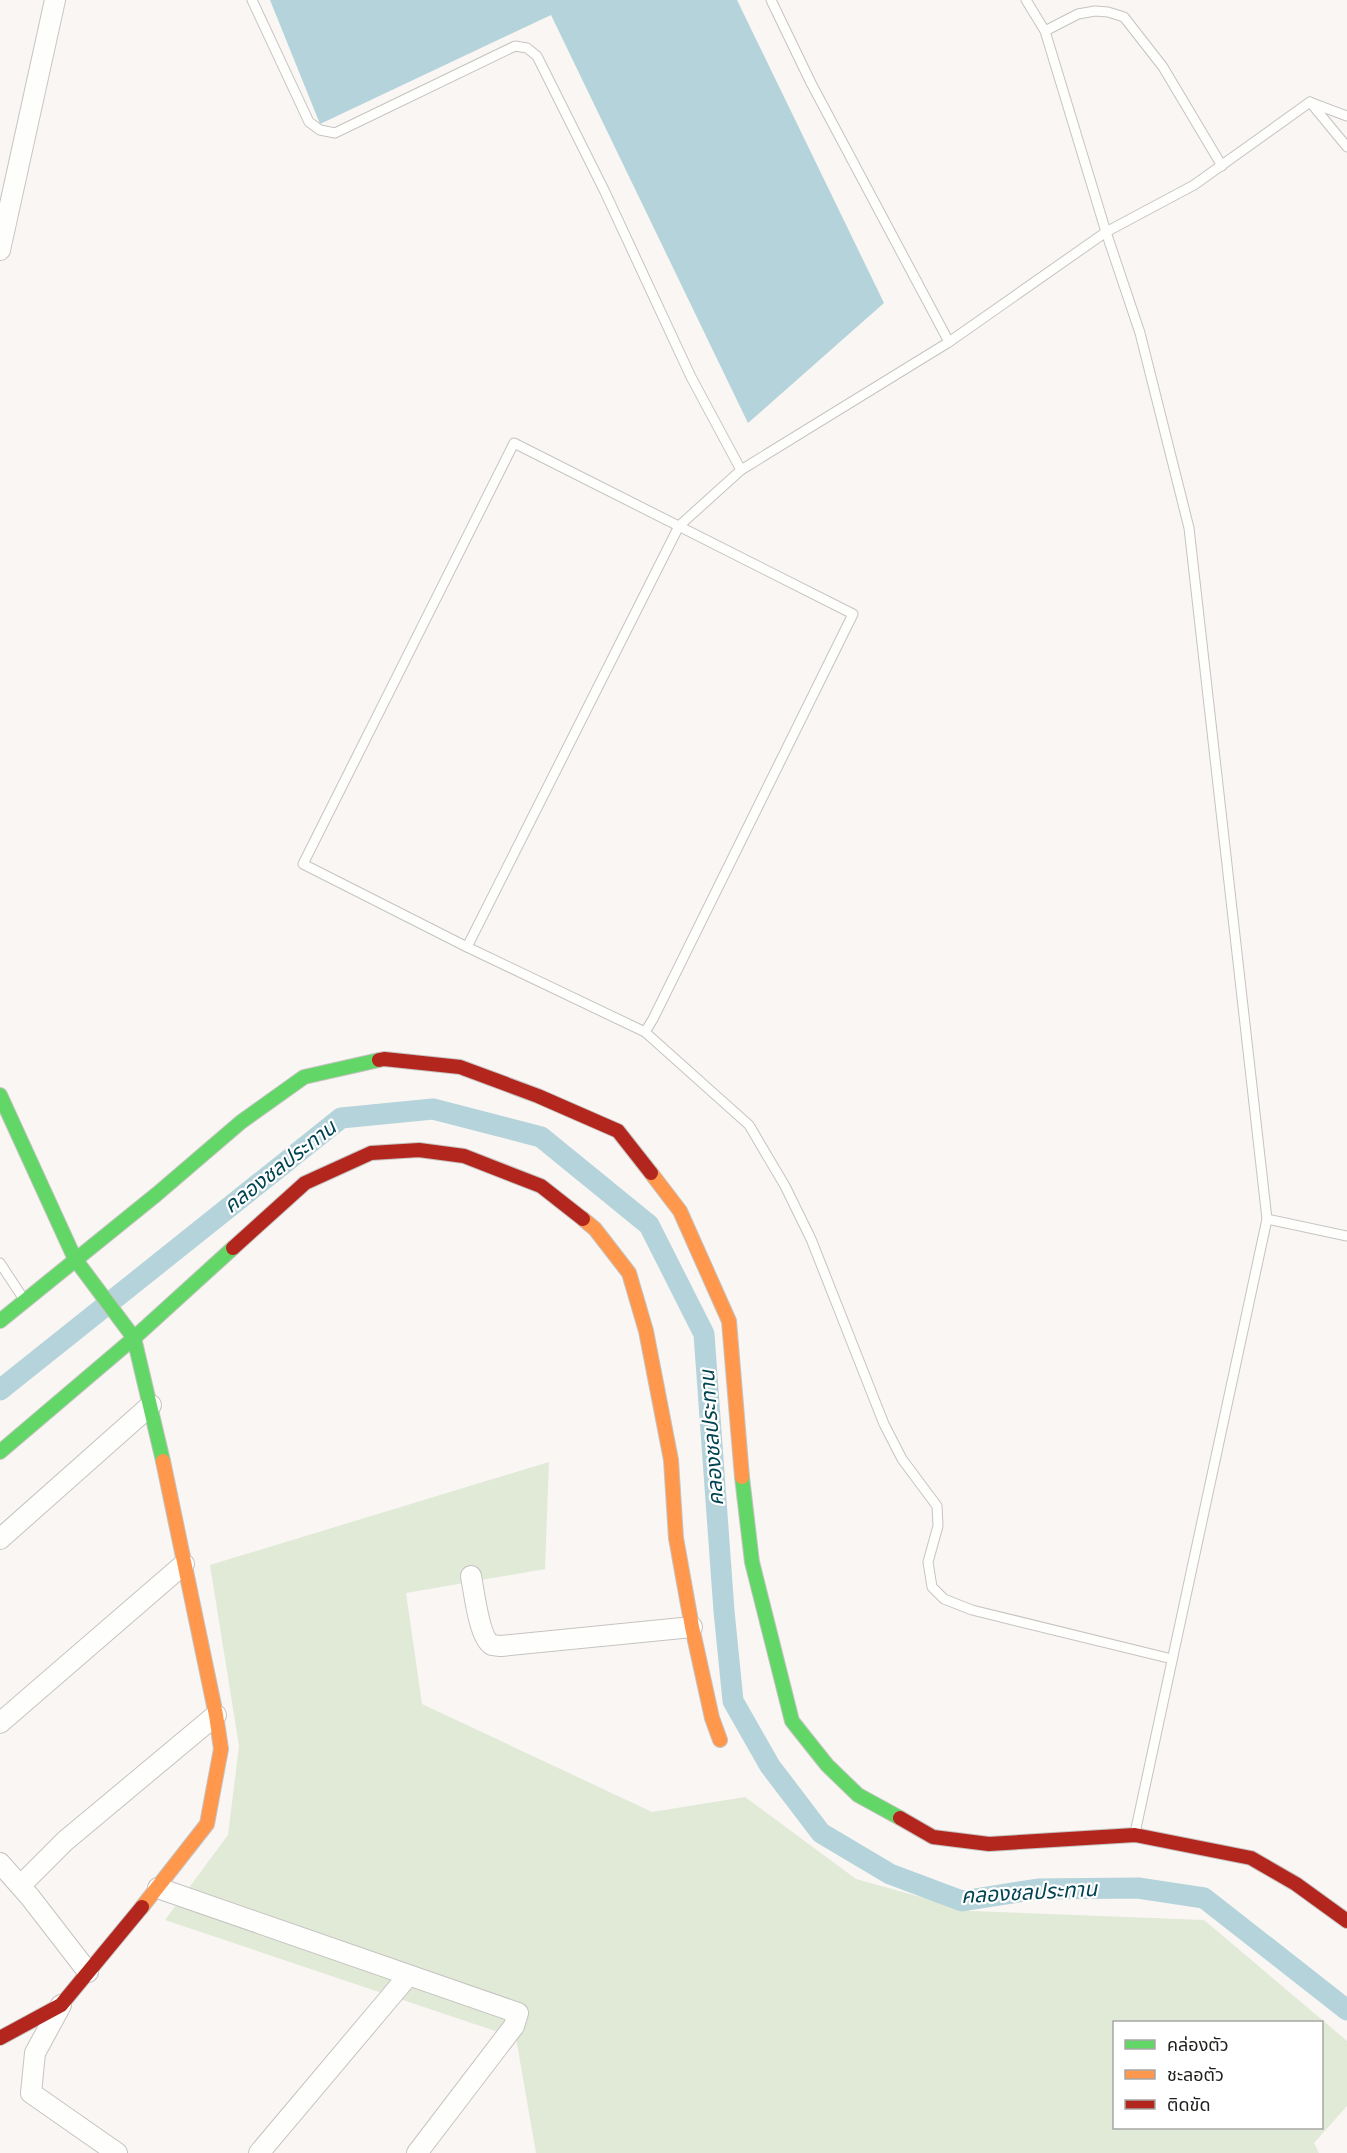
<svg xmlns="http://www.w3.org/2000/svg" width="1347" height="2153" viewBox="0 0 1347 2153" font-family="'Sofia Sans Condensed','Noto Sans Thai',sans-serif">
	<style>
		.green { fill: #e1ead7; fill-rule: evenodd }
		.water { fill: #b5d3da }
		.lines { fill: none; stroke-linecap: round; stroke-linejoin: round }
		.canal { stroke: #b5d3da; stroke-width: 21 }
		.lane-casing { stroke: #c6c4c2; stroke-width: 11 }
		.street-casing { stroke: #c6c4c2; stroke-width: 22 }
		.fast-casing { stroke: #c6c4c2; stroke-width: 16 }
		.slow-casing { stroke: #c6c4c2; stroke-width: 16 }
		.jam-casing { stroke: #c6c4c2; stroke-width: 16 }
		.lane { stroke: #fefefd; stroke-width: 9 }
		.street { stroke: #fefefd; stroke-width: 20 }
		.fast { stroke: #63d668; stroke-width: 14 }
		.slow { stroke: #ff974d; stroke-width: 14 }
		.jam { stroke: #b3261e; stroke-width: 14 }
		.labels { text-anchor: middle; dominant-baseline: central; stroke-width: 4.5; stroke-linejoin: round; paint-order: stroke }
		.water-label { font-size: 21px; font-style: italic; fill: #004452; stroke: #fff }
	</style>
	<rect width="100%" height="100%" fill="#f9f6f3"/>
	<!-- green -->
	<path class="green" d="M 549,1462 L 545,1569 L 406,1593 L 422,1704 L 652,1812 L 745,1797 L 856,1879 L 971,1911 L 1204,1920 L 1347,2041 L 1347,2106 L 1314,2143 L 1319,2153 L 536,2153 L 516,2038 L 165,1920 L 228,1835 L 239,1746 L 210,1565 ZM 1114,2022 L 1322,2022 L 1322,2128 L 1114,2128 Z"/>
	<!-- water -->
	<path class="water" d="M 270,0 L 737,0 L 884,303 L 748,423 L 551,15 L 320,124 Z"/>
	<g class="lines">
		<!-- canal -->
		<path class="canal" d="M 0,1390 L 341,1118 L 433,1109 L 541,1137 L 649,1225 L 704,1334 L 724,1611 L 733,1701 L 770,1766 L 821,1833 L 890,1874 L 962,1901 L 1038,1889 L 1138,1888 L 1204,1898 L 1347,2010"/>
		<defs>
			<g id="lane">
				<path d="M 252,0 L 309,122 L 320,130 L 335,133 L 515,46 L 527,48 L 537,56 L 605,192 L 691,377 L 741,470"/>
				<path d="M 771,0 L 811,83 L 949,342"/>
				<path d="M 1026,0 L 1045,31 L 1106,232 L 1140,333 L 1189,528 L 1267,1219 L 1135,1833"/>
				<path d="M 1045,31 L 1078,14 L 1095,11 L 1108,12 L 1124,17 L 1163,67 L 1222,166"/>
				<path d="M 1310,102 L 1347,147"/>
				<path d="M 1312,103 L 1347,116"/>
				<path d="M 514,443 L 853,614 L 653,1019 L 645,1032 L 467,947 L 303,864 Z"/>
				<path d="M 467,947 L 679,526 L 741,470 L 949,342 L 1106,232 L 1194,185 L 1310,102"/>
				<path d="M 645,1032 L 749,1125 L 785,1186 L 811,1239 L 884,1424 L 902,1459 L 937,1506 L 938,1526 L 928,1562 L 932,1587 L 944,1599 L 972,1610 L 1172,1659"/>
				<path d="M 1267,1219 L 1347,1236"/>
				<path d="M 0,1263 L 23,1298"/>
			</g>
			<g id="street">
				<path d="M 0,250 L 55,0"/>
				<path d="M 0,1539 L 151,1405"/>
				<path d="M 471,1576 C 474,1591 479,1638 492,1645 C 493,1645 500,1646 501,1646 L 692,1627"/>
				<path d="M 0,1723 L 184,1564"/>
				<path d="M 0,1863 L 30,1897 L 88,1972"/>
				<path d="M 21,1885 L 65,1841 L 216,1715"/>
				<path d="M 158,1888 L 518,2013 L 514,2026 L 417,2153"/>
				<path d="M 61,2005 L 35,2053 L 31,2093 L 117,2153"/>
				<path d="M 259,2153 L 408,1976"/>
			</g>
			<g id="fast">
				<path d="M 0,1095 L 75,1259 L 134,1338 L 163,1461"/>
				<path d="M 0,1321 L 157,1194 L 241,1122 L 304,1077 L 379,1060"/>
				<path d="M 0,1452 L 134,1338 L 233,1248"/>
				<path d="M 742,1477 L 752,1562 L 792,1721 L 827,1765 L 858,1795 L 900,1818"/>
			</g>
			<g id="slow">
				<path d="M 651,1173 L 680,1211 L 729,1321 L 742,1477"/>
				<path d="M 583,1219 L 595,1229 L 629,1273 L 646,1331 L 671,1460 L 676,1538 L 692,1627 L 712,1718 L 720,1740"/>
				<path d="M 142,1907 L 207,1824 L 221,1749 L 216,1715 L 163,1461"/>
			</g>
			<g id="jam">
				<path d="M 379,1060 L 384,1059 L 460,1067 L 538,1096 L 618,1131 L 651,1173"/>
				<path d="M 233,1248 L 305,1183 L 371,1153 L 419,1150 L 464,1156 L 541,1186 L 583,1219"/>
				<path d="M 900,1818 L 933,1837 L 989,1844 L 1135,1835 L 1251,1858 L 1296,1884 L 1347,1921"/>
				<path d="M 0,2038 L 61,2005 L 142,1907"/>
			</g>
		</defs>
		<!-- lane casing -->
		<use href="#lane" class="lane-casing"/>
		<!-- street casing -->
		<use href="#street" class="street-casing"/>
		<!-- fast casing -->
		<use href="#fast" class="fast-casing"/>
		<!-- slow casing -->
		<use href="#slow" class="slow-casing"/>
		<!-- jam casing -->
		<use href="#jam" class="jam-casing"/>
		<!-- lane -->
		<use href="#lane" class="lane"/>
		<!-- street -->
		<use href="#street" class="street"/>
		<!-- fast -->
		<use href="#fast" class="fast"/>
		<!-- slow -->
		<use href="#slow" class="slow"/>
		<!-- jam -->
		<use href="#jam" class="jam"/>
	</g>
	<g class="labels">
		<!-- water labels -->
		<g class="water-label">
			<text transform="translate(280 1167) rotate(-38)">คลองชลประทาน</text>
			<text transform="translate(712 1438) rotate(-94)">คลองชลประทาน</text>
			<text transform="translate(1029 1893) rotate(-3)">คลองชลประทาน</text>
		</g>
	</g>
	<!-- legend -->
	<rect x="1113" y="2021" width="210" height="108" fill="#ffffff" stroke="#a6a6a5" stroke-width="1.5"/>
	<rect x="1125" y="2040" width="30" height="9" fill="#63d668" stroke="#a6a6a5" stroke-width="1.5"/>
	<text x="1167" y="2051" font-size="18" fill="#21201e">คล่องตัว</text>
	<rect x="1125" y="2070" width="30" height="9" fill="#ff974d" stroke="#a6a6a5" stroke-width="1.5"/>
	<text x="1167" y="2081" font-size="18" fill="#21201e">ชะลอตัว</text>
	<rect x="1125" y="2100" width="30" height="9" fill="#b3261e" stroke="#a6a6a5" stroke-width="1.5"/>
	<text x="1167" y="2111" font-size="18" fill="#21201e">ติดขัด</text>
</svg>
